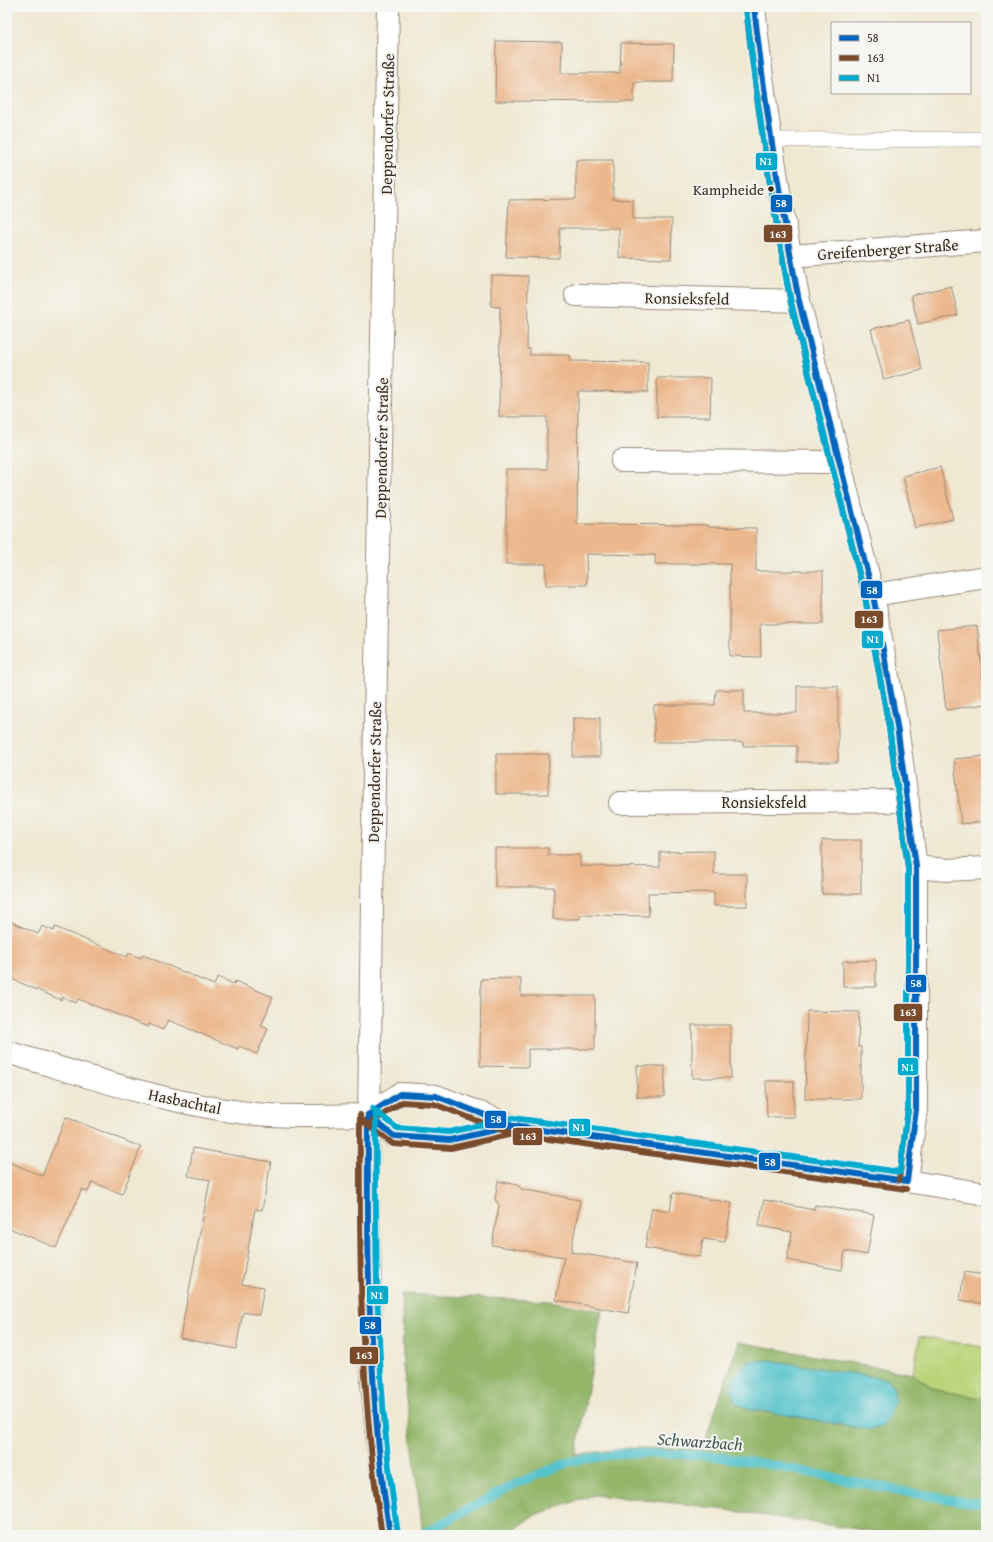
<svg xmlns="http://www.w3.org/2000/svg" width="993" height="1542" viewBox="0 0 993 1542" font-family="'Gentium Book Plus',serif">
	<style>
		.green { fill: #bad479; stroke: #7a7f4c }
		.forest { fill: #93b669; stroke: #677044; fill-rule: evenodd }
		.water { fill: #55c3cb; stroke: #487674 }
		.lines { fill: none; stroke-linecap: round; stroke-linejoin: round }
		.stream { stroke: #55c3cb; stroke-width: 9 }
		.building { fill: #ecb78c }
		.service-casing { stroke: #958978; stroke-width: 16 }
		.minor-casing { stroke: #958978; stroke-width: 24 }
		.tertiary-casing { stroke: #958978; stroke-width: 24 }
		.service { stroke: #fff; stroke-width: 15 }
		.minor { stroke: #fff; stroke-width: 22 }
		.tertiary { stroke: #fff; stroke-width: 22 }
		.bus-1-casing { stroke: #f6f6f2; stroke-width: 9 }
		.bus-2-casing { stroke: #f6f6f2; stroke-width: 9 }
		.bus-3-casing { stroke: #f6f6f2; stroke-width: 9 }
		.bus-1 { stroke: #0065bd; stroke-width: 6 }
		.bus-2 { stroke: #7a4b2a; stroke-width: 6 }
		.bus-3 { stroke: #00a9ce; stroke-width: 6 }
		.bus-dot { fill: #3b2a1e; stroke: #f6f6f2; stroke-width: 1.5 }
		.labels { text-anchor: middle; dominant-baseline: central; stroke-width: 4; stroke-linejoin: round; paint-order: stroke }
		.bus-label { font-size: 15px; fill: #3b2a1e; stroke: #f6f6f2; text-anchor: end }
		.street-label { font-size: 16px; fill: #3b2a1e; stroke: #f6f6f2 }
		.water-label { font-size: 17px; font-style: italic; fill: #435852; stroke: #f6f6f2 }
		.line-badge { stroke: #f6f6f2; stroke-width: 1.5 }
		.badge-label { font-size: 11px; text-anchor: middle; font-weight: bold; fill: #fff }
	</style>
	<rect width="100%" height="100%" fill="#f6f6f2"/>
	<filter id="ink" filterUnits="userSpaceOnUse"><feTurbulence type="fractalNoise" baseFrequency=".025" numOctaves="2"/><feDisplacementMap in="SourceGraphic" scale="8" xChannelSelector="R" yChannelSelector="G"/><feConvolveMatrix kernelMatrix="1 2 1 2 8 2 1 2 1" color-interpolation-filters="sRGB"/></filter>
	<filter id="wash" filterUnits="userSpaceOnUse"><feTurbulence type="fractalNoise" baseFrequency=".012" numOctaves="4" result="noise"/><feDisplacementMap in="SourceGraphic" scale="16" xChannelSelector="R" yChannelSelector="G"/><feGaussianBlur stdDeviation="0.9" result="paint"/><feColorMatrix in="noise" values="0 0 0 0 0 0 0 0 0 0 0 0 0 0 0 0 0 1.4 0 .05"/><feComposite in="paint" operator="in"/></filter>
	<g filter="url(#wash)">
		<rect width="100%" height="100%" fill="#efe8d2"/>
		<!-- green -->
		<path class="green" d="M 920,1336 L 986,1348 L 986,1399 L 936,1390 L 913,1374 Z"/>
		<!-- forest -->
		<path class="forest" d="M 402,1294 L 549,1301 L 602,1311 L 576,1455 L 629,1448 L 702,1449 L 739,1342 L 913,1374 L 936,1390 L 986,1399 L 986,1535 L 910,1535 L 885,1533 L 685,1504 L 594,1495 L 535,1515 L 507,1535 L 423,1535 L 403,1365 ZM 750,1361 L 895,1401 L 884,1425 L 734,1401 C 729,1380 735,1375 750,1361 Z"/>
		<!-- water -->
		<path class="water" d="M 770,1360 L 887,1379 L 894,1388 L 895,1401 L 884,1426 L 872,1430 L 745,1408 L 734,1401 L 731,1388 L 734,1378 L 742,1368 L 750,1361 Z"/>
		<g class="lines">
			<!-- stream -->
			<path class="stream" d="M 426,1532 L 517,1483 L 572,1461 L 626,1453 L 704,1455 L 755,1462 L 917,1494 L 966,1502 L 986,1503"/>
		</g>
		<g id="blocks">
			<!-- building -->
			<g class="building">
				<path d="M 496,41 L 562,42 L 561,73 L 620,73 L 621,43 L 674,44 L 673,82 L 634,82 L 634,102 L 495,101 Z"/>
				<path d="M 576,160 L 613,160 L 613,199 L 633,200 L 633,219 L 672,219 L 671,259 L 619,258 L 619,228 L 560,228 L 559,258 L 506,257 L 509,200 L 576,199 Z"/>
				<path d="M 491,275 L 528,276 L 527,349 L 530,349 L 530,355 L 570,355 L 570,361 L 648,362 L 648,392 L 578,391 L 577,524 L 708,525 L 708,527 L 756,528 L 756,571 L 823,571 L 823,624 L 760,624 L 761,657 L 730,656 L 730,564 L 655,564 L 655,555 L 586,554 L 587,585 L 546,585 L 546,564 L 506,564 L 506,469 L 547,469 L 547,417 L 499,417 L 500,307 L 491,306 Z"/>
				<path d="M 951,286 L 958,315 L 918,324 L 911,295 Z"/>
				<path d="M 909,320 L 922,370 L 884,380 L 871,329 Z"/>
				<path d="M 657,378 L 711,378 L 710,417 L 657,417 Z"/>
				<path d="M 940,467 L 953,519 L 915,528 L 903,476 Z"/>
				<path d="M 977,626 L 986,704 L 946,710 L 937,630 Z"/>
				<path d="M 797,686 L 838,686 L 838,762 L 797,762 L 797,746 L 743,746 L 743,742 L 654,742 L 654,705 L 715,705 L 716,690 L 744,690 L 744,713 L 797,713 Z"/>
				<rect x="573" y="718" width="27" height="39"/>
				<path d="M 496,754 L 549,754 L 548,794 L 496,794 Z"/>
				<path d="M 986,756 L 986,821 L 961,824 L 954,759 Z"/>
				<rect x="822" y="840" width="39" height="54"/>
				<path d="M 495,848 L 548,848 L 548,855 L 580,855 L 580,866 L 660,867 L 660,852 L 714,851 L 714,874 L 747,874 L 747,906 L 714,906 L 714,892 L 648,893 L 649,916 L 580,915 L 580,919 L 553,919 L 554,887 L 495,887 Z"/>
				<path d="M 7,920 L 38,934 L 42,926 L 54,931 L 55,927 L 127,957 L 129,953 L 141,958 L 143,955 L 214,985 L 218,977 L 234,984 L 235,981 L 273,997 L 261,1026 L 268,1029 L 257,1054 L 239,1046 L 238,1049 L 168,1020 L 163,1030 L 149,1024 L 148,1027 L 78,999 L 76,1003 L 62,997 L 61,1000 L 7,977 Z"/>
				<path d="M 876,960 L 876,987 L 843,987 L 843,961 Z"/>
				<path d="M 521,978 L 521,996 L 595,996 L 595,1049 L 528,1049 L 528,1067 L 480,1066 L 481,979 Z"/>
				<path d="M 807,1011 L 859,1012 L 858,1047 L 861,1047 L 861,1099 L 805,1099 Z"/>
				<rect x="692" y="1025" width="39" height="53"/>
				<path d="M 637,1066 L 665,1066 L 664,1097 L 637,1097 Z"/>
				<path d="M 766,1081 L 794,1081 L 794,1117 L 767,1117 Z"/>
				<path d="M 66,1117 L 141,1147 L 122,1194 L 92,1182 L 88,1192 L 82,1189 L 56,1248 L 7,1227 L 7,1161 L 42,1176 Z"/>
				<path d="M 193,1148 L 271,1162 L 262,1210 L 255,1209 L 242,1284 L 264,1287 L 259,1315 L 243,1312 L 236,1349 L 180,1338 L 210,1180 L 188,1176 Z"/>
				<path d="M 498,1181 L 518,1185 L 521,1189 L 580,1200 L 571,1252 L 637,1263 L 628,1313 L 556,1300 L 564,1257 L 492,1245 L 499,1205 L 495,1199 Z"/>
				<path d="M 673,1193 L 732,1203 L 725,1242 L 703,1239 L 700,1257 L 645,1248 L 652,1208 L 670,1211 Z"/>
				<path d="M 764,1200 L 814,1210 L 815,1205 L 874,1215 L 867,1255 L 845,1251 L 842,1270 L 787,1260 L 792,1232 L 759,1226 Z"/>
				<path d="M 964,1272 L 986,1275 L 986,1304 L 960,1300 Z"/>
			</g>
		</g>
	</g>
	<g filter="url(#ink)">
		<use href="#blocks" fill-opacity="0" stroke="#958978" stroke-width="1"/>
		<g class="lines">
			<defs>
				<path id="service" d="M 771,140 L 986,139"/>
				<g id="minor">
					<path d="M 754,7 C 764,106 780,204 799,301 L 873,595 L 897,726 L 916,867 L 916,1109 L 907,1181"/>
					<path d="M 790,256 L 986,241"/>
					<path d="M 576,295 L 799,301"/>
					<path d="M 622,461 L 840,462"/>
					<path d="M 873,595 L 986,577"/>
					<path d="M 620,803 L 908,801"/>
					<path d="M 916,867 L 946,870 L 986,868"/>
					<path d="M 7,1052 C 81,1074 156,1100 232,1111 C 277,1118 323,1116 368,1115"/>
					<path d="M 368,1115 L 400,1094 L 436,1096 L 513,1126 L 907,1181 L 986,1194"/>
					<path d="M 368,1115 L 394,1136 L 450,1140 L 513,1126"/>
				</g>
				<path id="tertiary" d="M 388,7 L 373,835 L 368,1187 L 372,1383 L 377,1439 L 390,1535"/>
			</defs>
			<!-- service casing -->
			<use href="#service" class="service-casing"/>
			<!-- minor casing -->
			<use href="#minor" class="minor-casing"/>
			<!-- tertiary casing -->
			<use href="#tertiary" class="tertiary-casing"/>
			<!-- service -->
			<use href="#service" class="service"/>
			<!-- minor -->
			<use href="#minor" class="minor"/>
			<!-- tertiary -->
			<use href="#tertiary" class="tertiary"/>
			<defs>
				<g id="bus-1">
					<path d="M 754,7 C 765,106 780,203 799,301 L 873,595 L 897,726 L 916,867 L 916,1109 L 907,1181"/>
					<path d="M 368,1115 L 400,1094 L 436,1096 L 513,1126 L 907,1181"/>
					<path d="M 368,1115 L 394,1136 L 450,1140 L 513,1126 L 519,1127"/>
					<path d="M 368,1115 C 367,1256 368,1395 390,1535"/>
				</g>
				<g id="bus-2">
					<path d="M 746,8 C 757,107 772,205 791,303 L 865,597 L 889,727 L 908,868 L 908,1109 L 899,1180"/>
					<path d="M 360,1115 C 359,1256 360,1395 382,1535"/>
					<path d="M 363,1121 L 393,1144 L 451,1148 L 513,1134 L 518,1135"/>
					<path d="M 372,1122 L 402,1102 L 434,1104 L 512,1134 L 906,1189"/>
				</g>
				<g id="bus-3">
					<path d="M 373,1109 L 397,1128 L 449,1132 L 513,1118 L 900,1172 L 908,1109 L 908,868 L 889,727 L 865,597 L 791,303 C 772,205 757,107 746,8"/>
					<path d="M 376,1115 C 375,1256 376,1395 398,1534"/>
				</g>
			</defs>
			<!-- bus-1 casing -->
			<use href="#bus-1" class="bus-1-casing"/>
			<!-- bus-2 casing -->
			<use href="#bus-2" class="bus-2-casing"/>
			<!-- bus-3 casing -->
			<use href="#bus-3" class="bus-3-casing"/>
			<!-- bus-1 -->
			<use href="#bus-1" class="bus-1"/>
			<!-- bus-2 -->
			<use href="#bus-2" class="bus-2"/>
			<!-- bus-3 -->
			<use href="#bus-3" class="bus-3"/>
		</g>
	</g>
	<!-- markers -->
	<circle class="bus-dot" cx="771" cy="189" r="3.5"/>
	<g class="labels">
		<!-- bus labels -->
		<g class="bus-label">
			<text x="764" y="189">Kampheide</text>
		</g>
		<!-- street labels -->
		<g class="street-label">
			<text transform="translate(387 124) rotate(-89)">Deppendorfer Straße</text>
			<text transform="translate(888 249) rotate(-4)">Greifenberger Straße</text>
			<text transform="translate(687 298) rotate(1)">Ronsieksfeld</text>
			<text transform="translate(381 448) rotate(-89)">Deppendorfer Straße</text>
			<text transform="translate(374 772) rotate(-89)">Deppendorfer Straße</text>
			<text x="764" y="802">Ronsieksfeld</text>
			<text transform="translate(185 1101) rotate(12)">Hasbachtal</text>
		</g>
		<!-- water labels -->
		<g class="water-label">
			<text transform="translate(700 1441) rotate(4)">Schwarzbach</text>
		</g>
	</g>
	<g class="line-badge">
		<rect x="755" y="152" width="23" height="19" rx="4" fill="#00a9ce"/>
		<rect x="770" y="194" width="23" height="19" rx="4" fill="#0065bd"/>
		<rect x="763" y="224" width="30" height="19" rx="4" fill="#7a4b2a"/>
		<rect x="860" y="580" width="23" height="19" rx="4" fill="#0065bd"/>
		<rect x="854" y="610" width="30" height="19" rx="4" fill="#7a4b2a"/>
		<rect x="861" y="630" width="23" height="19" rx="4" fill="#00a9ce"/>
		<rect x="905" y="974" width="22" height="19" rx="4" fill="#0065bd"/>
		<rect x="893" y="1003" width="30" height="19" rx="4" fill="#7a4b2a"/>
		<rect x="897" y="1057" width="22" height="19" rx="4" fill="#00a9ce"/>
		<rect x="484" y="1110" width="23" height="19" rx="4" fill="#0065bd"/>
		<rect x="568" y="1118" width="23" height="19" rx="4" fill="#00a9ce"/>
		<rect x="512" y="1127" width="31" height="19" rx="4" fill="#7a4b2a"/>
		<rect x="758" y="1152" width="23" height="19" rx="4" fill="#0065bd"/>
		<rect x="366" y="1285" width="23" height="20" rx="4" fill="#00a9ce"/>
		<rect x="359" y="1316" width="23" height="19" rx="4" fill="#0065bd"/>
		<rect x="349" y="1346" width="30" height="19" rx="4" fill="#7a4b2a"/>
	</g>
	<g class="badge-label">
		<text x="766" y="165">N1</text>
		<text x="781" y="207">58</text>
		<text x="778" y="238">163</text>
		<text x="872" y="594">58</text>
		<text x="869" y="623">163</text>
		<text x="873" y="643">N1</text>
		<text x="916" y="987">58</text>
		<text x="908" y="1016">163</text>
		<text x="908" y="1071">N1</text>
		<text x="496" y="1123">58</text>
		<text x="579" y="1131">N1</text>
		<text x="528" y="1140">163</text>
		<text x="770" y="1166">58</text>
		<text x="377" y="1299">N1</text>
		<text x="370" y="1329">58</text>
		<text x="364" y="1359">163</text>
	</g>
	<!-- margin -->
	<rect width="993" height="1542" fill="none" stroke="#f6f6f2" stroke-width="24"/>
	<!-- legend -->
	<rect x="831" y="22" width="140" height="72" fill="#f6f6f2" stroke="#aba49d"/>
	<rect x="839" y="35" width="20" height="6" fill="#0065bd" stroke="#aba49d"/>
	<text x="867" y="42" font-size="12" fill="#3b2a1e">58</text>
	<rect x="839" y="55" width="20" height="6" fill="#7a4b2a" stroke="#aba49d"/>
	<text x="867" y="62" font-size="12" fill="#3b2a1e">163</text>
	<rect x="839" y="75" width="20" height="6" fill="#00a9ce" stroke="#aba49d"/>
	<text x="867" y="82" font-size="12" fill="#3b2a1e">N1</text>
</svg>
